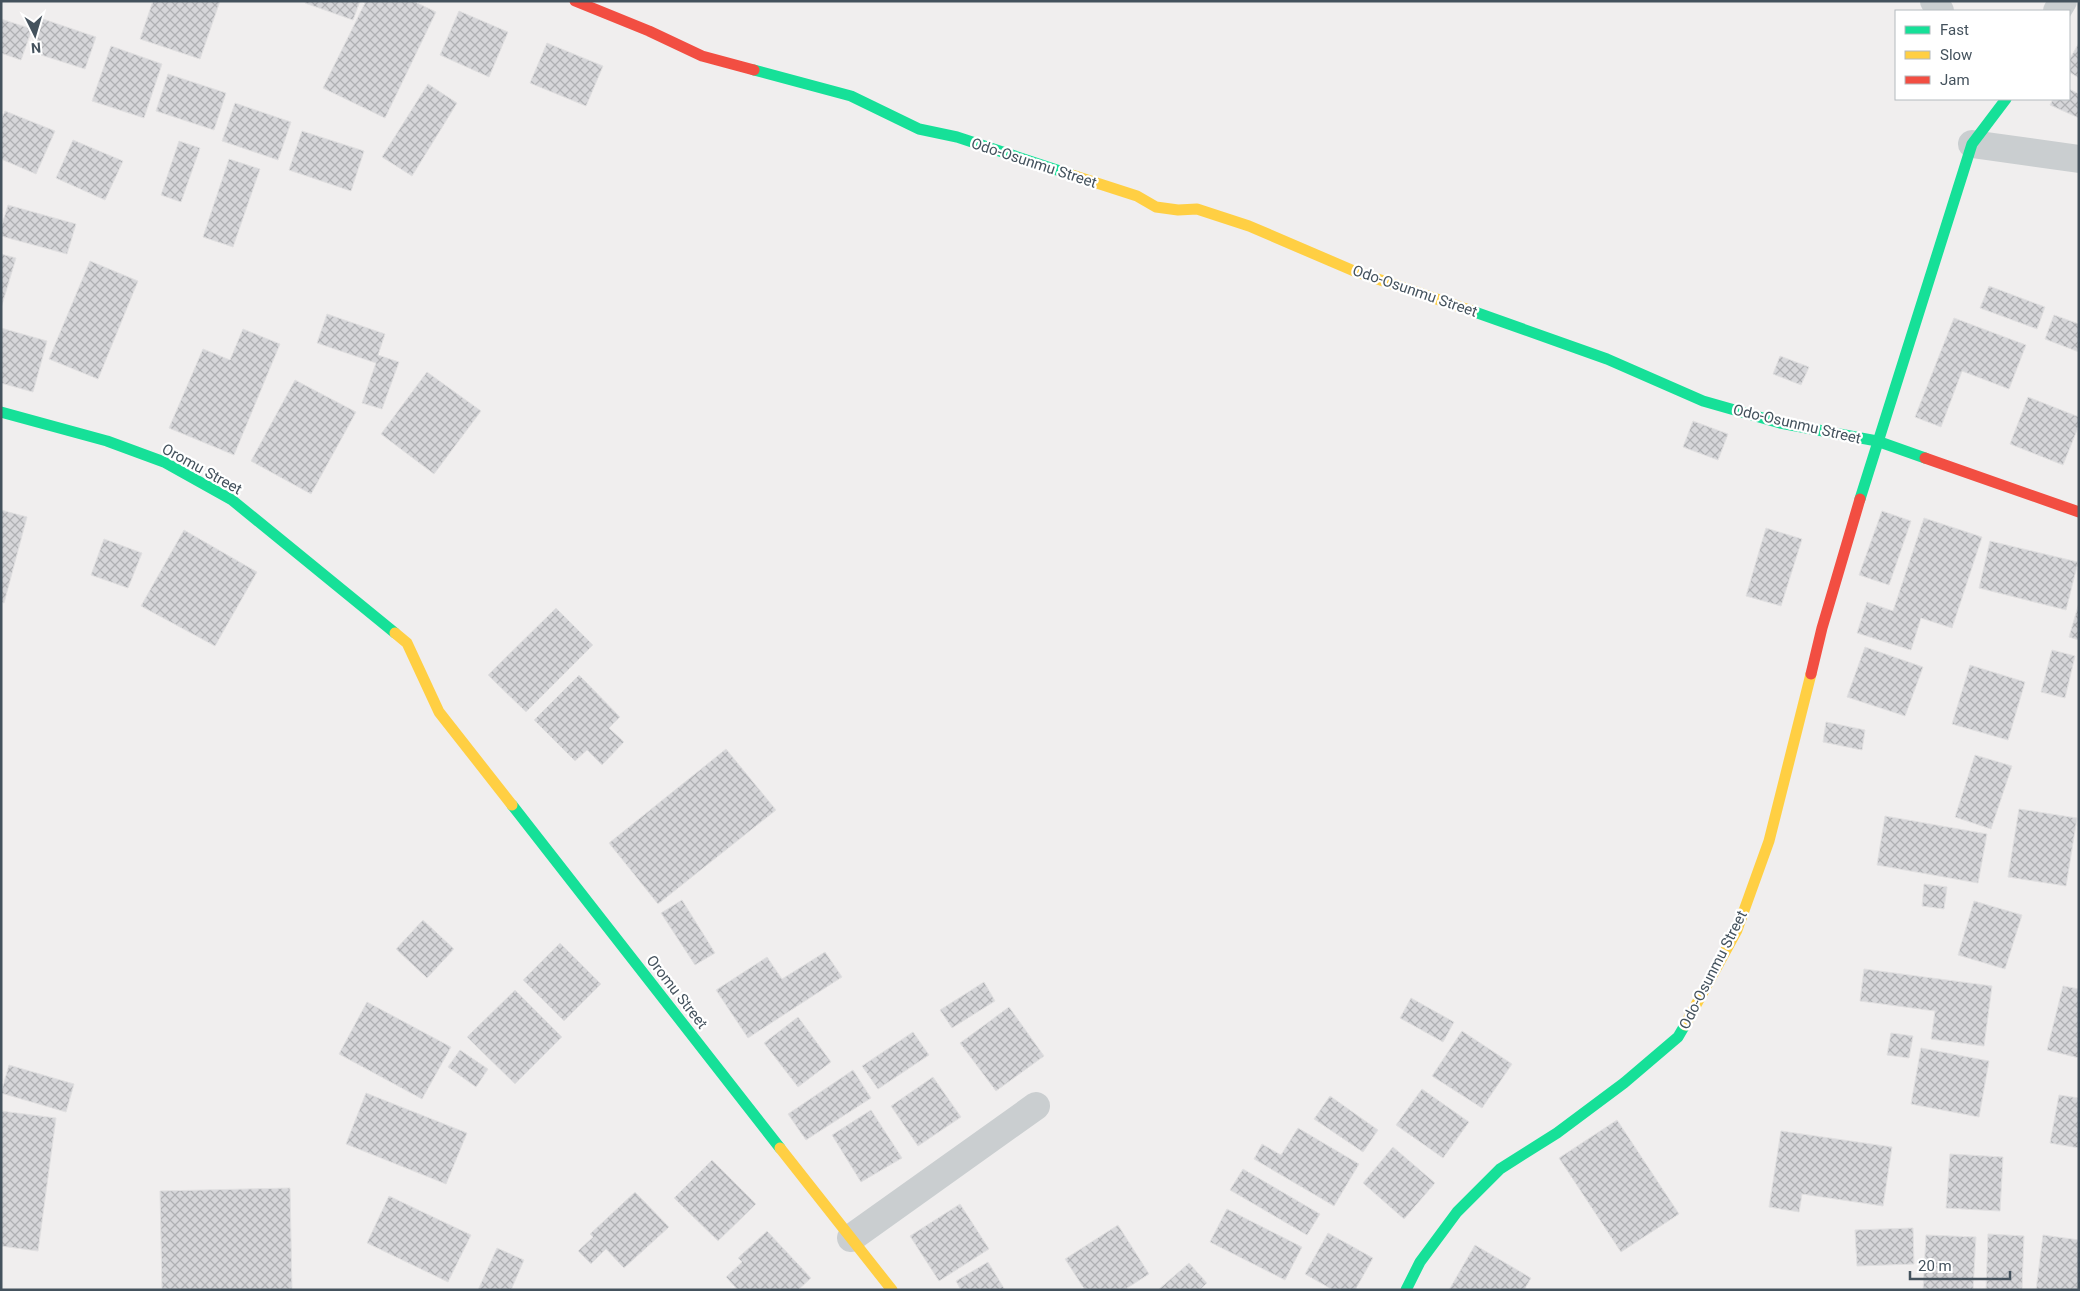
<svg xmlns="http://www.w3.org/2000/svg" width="2080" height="1291" viewBox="0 0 2080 1291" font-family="Roboto,sans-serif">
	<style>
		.building { fill: url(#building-cross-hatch); stroke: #e1e0e1 }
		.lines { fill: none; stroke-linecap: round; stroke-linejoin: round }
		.street { stroke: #caced0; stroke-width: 28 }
		.fast { stroke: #16e098; stroke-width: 11 }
		.slow { stroke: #ffcf43; stroke-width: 11 }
		.jam { stroke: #f24e42; stroke-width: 11 }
		.labels { text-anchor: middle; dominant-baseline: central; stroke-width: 4.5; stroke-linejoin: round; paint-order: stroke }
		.street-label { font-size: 15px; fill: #44525d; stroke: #fff }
	</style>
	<defs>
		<pattern id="building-cross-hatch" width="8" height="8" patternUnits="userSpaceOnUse" patternTransform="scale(1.25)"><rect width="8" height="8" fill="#d6d6d9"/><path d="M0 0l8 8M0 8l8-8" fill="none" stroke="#afb0b3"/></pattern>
	</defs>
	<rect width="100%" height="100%" fill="#f0eeee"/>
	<!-- building -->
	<g class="building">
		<path d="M 153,1 L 220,1 L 200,59 L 140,39 Z"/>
		<path d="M 306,1 L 360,1 L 353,20 L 305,3 Z"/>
		<path d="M 366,1 L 413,1 L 436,12 L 385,118 L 323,88 Z"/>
		<path d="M 459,11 L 508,32 L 489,77 L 440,55 Z"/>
		<path d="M 1,19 L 32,29 L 21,60 L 1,53 Z"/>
		<path d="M 43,19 L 96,37 L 85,69 L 32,52 Z"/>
		<path d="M 547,43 L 603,66 L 586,106 L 530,83 Z"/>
		<path d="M 2079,43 L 2079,78 L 2069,72 L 2069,60 Z"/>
		<path d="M 111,46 L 162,64 L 144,118 L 92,101 Z"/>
		<path d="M 168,74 L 226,93 L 214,130 L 156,111 Z"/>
		<path d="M 428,84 L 457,103 L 412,176 L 382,157 Z"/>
		<path d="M 2069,89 L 2079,94 L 2079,118 L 2050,105 L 2053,99 L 2069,99 Z"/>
		<path d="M 235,103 L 291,122 L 278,160 L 222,141 Z"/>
		<path d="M 5,111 L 55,131 L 36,174 L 1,159 L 1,120 Z"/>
		<path d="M 302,131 L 364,151 L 351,191 L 289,170 Z"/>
		<path d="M 73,140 L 123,161 L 105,200 L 56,178 Z"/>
		<path d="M 179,141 L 200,148 L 181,202 L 161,195 Z"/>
		<path d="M 229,159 L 260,169 L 233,247 L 203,237 Z"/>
		<path d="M 8,205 L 76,224 L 67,254 L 1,236 L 1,228 Z"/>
		<path d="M 1,254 L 16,258 L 1,308 Z"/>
		<path d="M 90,261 L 138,281 L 98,379 L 49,359 Z"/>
		<path d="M 1989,286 L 2045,307 L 2037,329 L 1980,308 Z"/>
		<path d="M 327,314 L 385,334 L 378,355 L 399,362 L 382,409 L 362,403 L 376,363 L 317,343 Z"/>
		<path d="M 2054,315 L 2079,324 L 2079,352 L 2045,339 Z"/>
		<path d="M 1954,318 L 2026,345 L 2009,389 L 1962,371 L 1941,427 L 1915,417 Z"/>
		<path d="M 1,328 L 47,341 L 33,392 L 1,383 Z"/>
		<path d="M 243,329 L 280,344 L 234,455 L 169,428 L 203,349 L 230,360 Z"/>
		<path d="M 1780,356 L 1809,367 L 1801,385 L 1773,374 Z"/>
		<path d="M 427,372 L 481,411 L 434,474 L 381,434 Z"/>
		<path d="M 295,380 L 356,412 L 311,494 L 251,461 Z"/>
		<path d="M 2028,397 L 2079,417 L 2079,425 L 2063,465 L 2010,444 Z"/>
		<path d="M 1693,421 L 1728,434 L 1718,460 L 1683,447 Z"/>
		<path d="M 1,510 L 27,517 L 4,603 L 1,602 Z"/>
		<path d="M 1882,511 L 1911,521 L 1889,585 L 1859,575 Z"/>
		<path d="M 1924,518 L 1982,537 L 1952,628 L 1921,618 L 1911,650 L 1857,633 L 1867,602 L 1893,611 Z"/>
		<path d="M 1766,528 L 1802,539 L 1781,606 L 1746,596 Z"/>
		<path d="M 184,530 L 257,572 L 215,646 L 141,606 Z"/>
		<path d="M 104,539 L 142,553 L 128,588 L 91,575 Z"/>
		<path d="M 1990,541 L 2078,562 L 2066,610 L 1979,588 Z"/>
		<path d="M 2079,603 L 2079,640 L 2069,637 Z"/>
		<path d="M 556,608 L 593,645 L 526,712 L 488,675 Z"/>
		<path d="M 1865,647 L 1923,667 L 1905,716 L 1847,697 Z"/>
		<path d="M 2052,650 L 2075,656 L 2065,698 L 2041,692 Z"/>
		<path d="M 1970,665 L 2025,682 L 2008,740 L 1952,724 Z"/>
		<path d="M 579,675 L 620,717 L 609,728 L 624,742 L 602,765 L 587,750 L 575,761 L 534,720 Z"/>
		<path d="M 1826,722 L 1865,730 L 1862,750 L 1823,742 Z"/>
		<path d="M 726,749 L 776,810 L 658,904 L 609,843 Z"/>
		<path d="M 1975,755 L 2012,766 L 1991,829 L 1955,817 Z"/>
		<path d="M 2019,809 L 2077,818 L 2066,886 L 2008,877 Z"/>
		<path d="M 1885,816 L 1987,834 L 1978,883 L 1877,865 Z"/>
		<path d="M 1924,884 L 1947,887 L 1944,909 L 1922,906 Z"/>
		<path d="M 682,900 L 715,953 L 695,965 L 661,913 Z"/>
		<path d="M 1974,901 L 2022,915 L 2005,969 L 1958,955 Z"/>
		<path d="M 423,920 L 454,949 L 427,978 L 396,949 Z"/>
		<path d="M 560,943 L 601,984 L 564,1021 L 523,980 Z"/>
		<path d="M 825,952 L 842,977 L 748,1038 L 716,990 L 767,957 L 782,979 Z"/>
		<path d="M 1864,969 L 1992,986 L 1984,1046 L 1931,1039 L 1935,1011 L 1860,1001 Z"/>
		<path d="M 984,982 L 995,1001 L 952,1028 L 940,1010 Z"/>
		<path d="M 2063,986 L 2079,989 L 2079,1058 L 2047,1050 Z"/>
		<path d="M 515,990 L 562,1037 L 515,1084 L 467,1037 Z"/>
		<path d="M 1411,998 L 1454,1022 L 1443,1042 L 1400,1018 Z"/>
		<path d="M 367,1002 L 451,1047 L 422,1099 L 339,1054 Z"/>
		<path d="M 1009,1007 L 1044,1056 L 996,1091 L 960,1043 Z"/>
		<path d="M 798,1017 L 831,1062 L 798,1087 L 764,1043 Z"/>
		<path d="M 1462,1031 L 1512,1064 L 1482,1108 L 1432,1076 Z"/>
		<path d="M 913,1032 L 929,1055 L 878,1089 L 862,1066 Z"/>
		<path d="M 1891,1033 L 1913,1036 L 1909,1058 L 1887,1055 Z"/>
		<path d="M 1921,1048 L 1989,1061 L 1979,1117 L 1911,1104 Z"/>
		<path d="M 460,1050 L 488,1069 L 476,1087 L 448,1067 Z"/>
		<path d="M 9,1065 L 74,1084 L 66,1112 L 1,1093 Z"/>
		<path d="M 853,1070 L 871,1098 L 806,1140 L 788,1114 Z"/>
		<path d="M 933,1077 L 961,1117 L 918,1146 L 891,1106 Z"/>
		<path d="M 1422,1089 L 1469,1122 L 1443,1158 L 1396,1125 Z"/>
		<path d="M 366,1093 L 467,1133 L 446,1184 L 346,1144 Z"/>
		<path d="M 2059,1095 L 2079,1098 L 2079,1148 L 2050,1143 Z"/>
		<path d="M 1330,1096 L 1378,1130 L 1363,1152 L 1314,1119 Z"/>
		<path d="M 871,1110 L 902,1158 L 861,1182 L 832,1135 Z"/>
		<path d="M 1,1111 L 56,1118 L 38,1251 L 1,1246 Z"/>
		<path d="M 1617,1120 L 1679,1214 L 1621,1252 L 1559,1158 Z"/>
		<path d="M 1298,1128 L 1359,1164 L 1334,1206 L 1254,1159 L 1262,1144 L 1281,1155 Z"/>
		<path d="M 1781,1131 L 1892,1147 L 1883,1206 L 1802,1194 L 1799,1212 L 1769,1207 Z"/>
		<path d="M 1393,1147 L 1435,1183 L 1404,1219 L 1363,1183 Z"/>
		<path d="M 1950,1154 L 2003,1157 L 2000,1211 L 1946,1208 Z"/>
		<path d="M 712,1160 L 756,1204 L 718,1241 L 674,1198 Z"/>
		<path d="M 1243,1169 L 1320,1214 L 1307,1235 L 1230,1190 Z"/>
		<path d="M 290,1188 L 292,1290 L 162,1290 L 160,1191 Z"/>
		<path d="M 635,1192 L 669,1227 L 624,1268 L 606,1249 L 591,1264 L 578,1251 L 593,1237 L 590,1234 Z"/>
		<path d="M 389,1196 L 471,1235 L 448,1282 L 367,1243 Z"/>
		<path d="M 960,1204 L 989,1249 L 939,1281 L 910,1236 Z"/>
		<path d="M 1227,1209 L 1302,1247 L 1285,1280 L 1210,1242 Z"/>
		<path d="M 1118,1225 L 1149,1274 L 1124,1290 L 1085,1290 L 1065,1259 Z"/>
		<path d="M 1913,1228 L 1914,1264 L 1857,1266 L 1855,1230 Z"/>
		<path d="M 767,1231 L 811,1278 L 798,1290 L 738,1290 L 726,1277 L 742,1262 L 738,1258 Z"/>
		<path d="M 1328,1233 L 1373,1258 L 1355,1290 L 1333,1290 L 1305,1274 Z"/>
		<path d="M 1988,1234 L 2024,1236 L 2022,1290 L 1986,1290 Z"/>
		<path d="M 1926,1235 L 1976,1237 L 1973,1290 L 1923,1290 Z"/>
		<path d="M 2043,1235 L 2079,1240 L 2079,1290 L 2036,1290 Z"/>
		<path d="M 1475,1245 L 1531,1278 L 1524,1290 L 1449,1290 Z"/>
		<path d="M 497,1248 L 524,1260 L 511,1290 L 478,1290 Z"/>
		<path d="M 988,1262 L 1005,1290 L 961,1290 L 956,1281 Z"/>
		<path d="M 1189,1263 L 1207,1283 L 1200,1290 L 1158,1290 Z"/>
	</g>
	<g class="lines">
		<!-- street -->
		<g class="street">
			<path d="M 1934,1 L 1940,11"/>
			<path d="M 2057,11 L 2063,1"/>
			<path d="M 1972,144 L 2079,159"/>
			<path d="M 851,1238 L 1036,1106"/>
		</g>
		<!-- fast -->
		<g class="fast">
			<path d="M 754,70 L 851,96 L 919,129 L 957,137 L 1072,175"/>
			<path d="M 1472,311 L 1607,359 L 1703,401 L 1780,423 L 1877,441 L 1925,458"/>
			<path d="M 1,412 L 107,441 L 164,462 L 232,500 L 395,633"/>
			<path d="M 1860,499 L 1972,144 L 2006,99"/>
			<path d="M 512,805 L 780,1148"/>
			<path d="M 1406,1290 L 1420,1262 L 1457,1212 L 1500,1169 L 1557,1133 L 1624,1083 L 1678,1037 L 1685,1025"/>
		</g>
		<!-- slow -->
		<g class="slow">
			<path d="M 1072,175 L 1137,196 L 1156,207 L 1178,210 L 1197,209 L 1249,226 L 1354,271 L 1472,311"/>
			<path d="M 395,633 L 407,643 L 439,712 L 512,805"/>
			<path d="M 1685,1025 L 1737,930 L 1769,841 L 1811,674"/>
			<path d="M 780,1148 L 892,1290"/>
		</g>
		<!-- jam -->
		<g class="jam">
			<path d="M 575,1 L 649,31 L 702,56 L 754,70"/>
			<path d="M 1925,458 L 2079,512"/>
			<path d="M 1811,674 L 1822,628 L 1860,499"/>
		</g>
	</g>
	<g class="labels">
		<!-- street labels -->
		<g class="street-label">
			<text transform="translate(1034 163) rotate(18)">Odo-Osunmu Street</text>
			<text transform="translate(1415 291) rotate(19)">Odo-Osunmu Street</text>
			<text transform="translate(1797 424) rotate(13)">Odo-Osunmu Street</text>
			<text transform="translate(202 469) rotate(29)">Oromu Street</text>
			<text transform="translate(1713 970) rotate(-63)">Odo-Osunmu Street</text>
			<text transform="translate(677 992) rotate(52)">Oromu Street</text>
		</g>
	</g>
	<!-- border -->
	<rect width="2080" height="1291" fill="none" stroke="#44525d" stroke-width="5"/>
	<!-- legend -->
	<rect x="1895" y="10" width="175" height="90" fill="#ffffff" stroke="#b4babe"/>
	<rect x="1905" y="26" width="25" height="8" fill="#16e098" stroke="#b4babe"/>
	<text x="1940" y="35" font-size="15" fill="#44525d">Fast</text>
	<rect x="1905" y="51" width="25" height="8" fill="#ffcf43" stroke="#b4babe"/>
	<text x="1940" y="60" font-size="15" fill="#44525d">Slow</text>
	<rect x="1905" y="76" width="25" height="8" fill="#f24e42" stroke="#b4babe"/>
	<text x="1940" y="85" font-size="15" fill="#44525d">Jam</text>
	<!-- north arrow -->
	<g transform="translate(35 35) rotate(175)" stroke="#ffffff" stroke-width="4" paint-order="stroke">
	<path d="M0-4L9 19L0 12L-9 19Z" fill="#44525d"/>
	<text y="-8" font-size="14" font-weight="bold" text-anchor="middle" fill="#44525d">N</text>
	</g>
	<!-- scale -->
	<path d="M1910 1271v8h100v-8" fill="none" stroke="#44525d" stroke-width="2.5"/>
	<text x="1918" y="1271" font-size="15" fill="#44525d" stroke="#ffffff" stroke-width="4" paint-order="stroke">20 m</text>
</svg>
